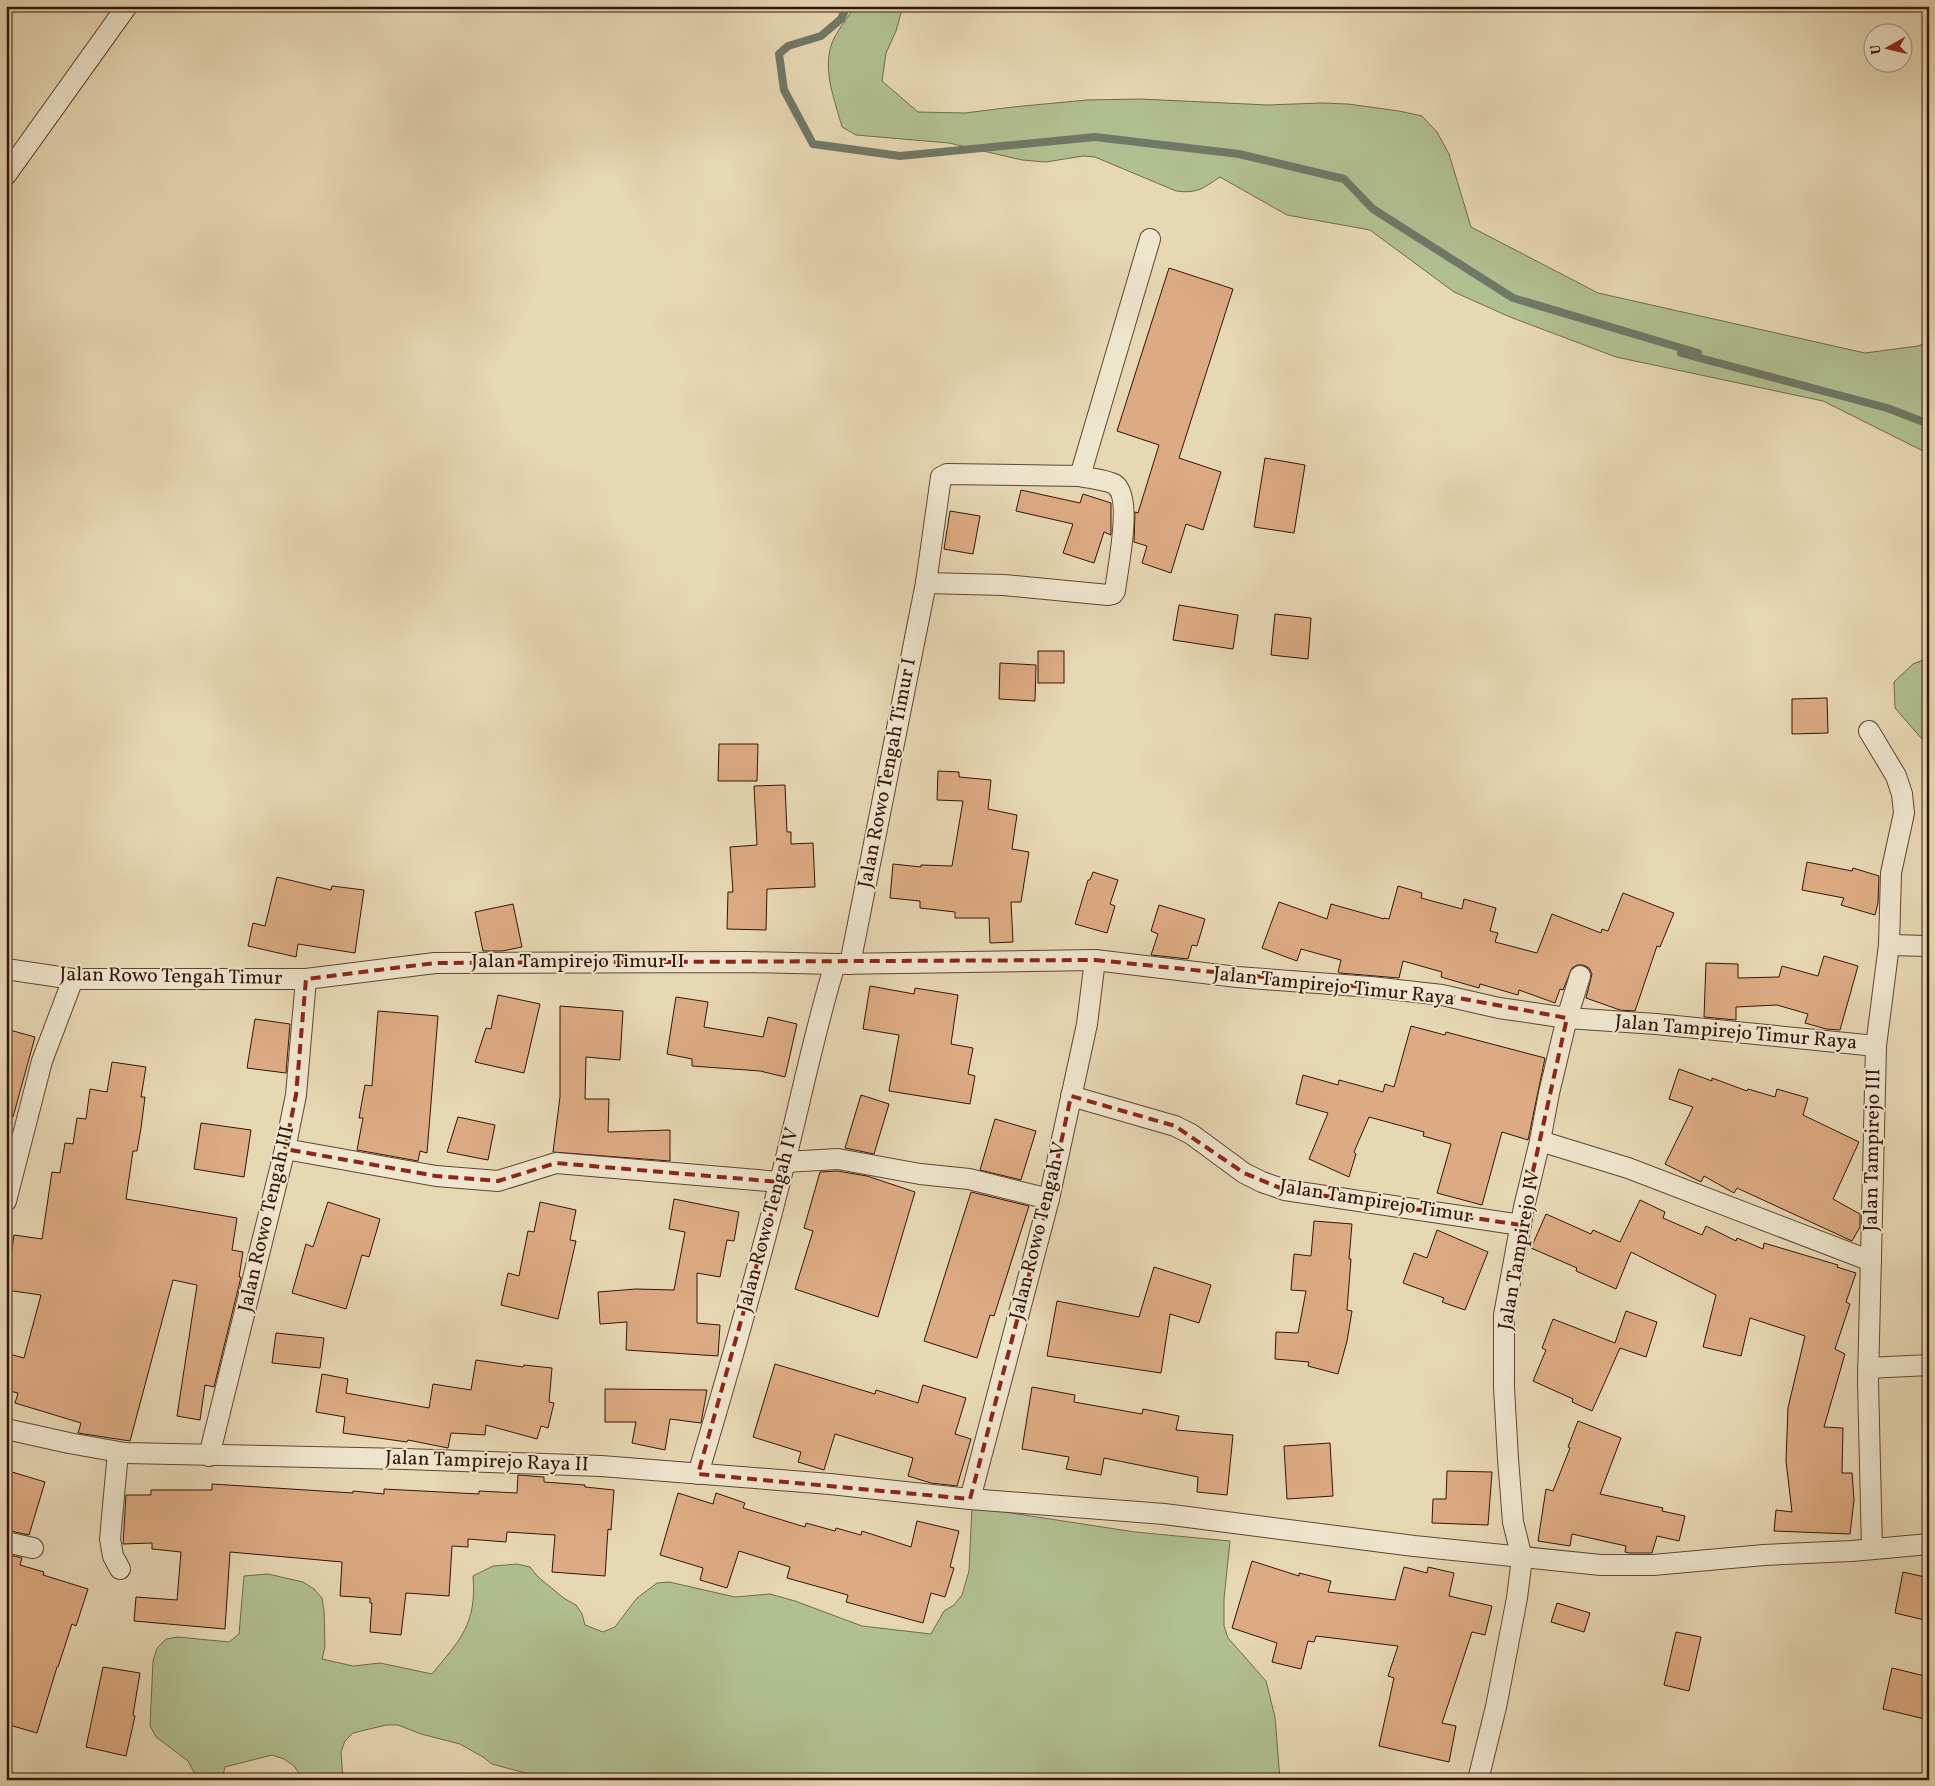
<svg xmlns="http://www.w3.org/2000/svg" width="1935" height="1786" viewBox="0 0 1935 1786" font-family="Vollkorn,serif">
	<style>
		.green { fill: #b1c091; stroke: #726a4c }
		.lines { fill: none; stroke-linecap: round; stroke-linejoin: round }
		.stream { stroke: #707867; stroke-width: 8 }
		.building { fill: #ddab83; stroke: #341408 }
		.minor-casing { stroke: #614533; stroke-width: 22 }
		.minor { stroke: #efe6ce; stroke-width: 20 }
		.marked { fill: none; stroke: #8f2418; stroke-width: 4; stroke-dasharray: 10 6; stroke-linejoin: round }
		.labels { text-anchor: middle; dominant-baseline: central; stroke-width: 4; stroke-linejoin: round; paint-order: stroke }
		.street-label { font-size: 20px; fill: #341408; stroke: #efe6ce }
	</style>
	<rect width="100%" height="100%" fill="#e7d8b4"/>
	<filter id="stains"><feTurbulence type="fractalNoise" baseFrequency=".004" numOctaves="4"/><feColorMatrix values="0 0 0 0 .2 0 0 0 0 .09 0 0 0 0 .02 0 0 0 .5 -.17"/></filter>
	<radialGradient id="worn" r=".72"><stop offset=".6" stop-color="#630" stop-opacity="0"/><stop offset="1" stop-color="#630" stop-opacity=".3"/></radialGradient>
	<!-- green -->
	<g class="green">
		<path d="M 855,6 L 903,6 L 896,31 L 886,53 L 882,81 L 918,112 L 965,113 L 1013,107 L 1087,100 L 1140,99 L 1268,105 L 1322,103 L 1348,104 L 1399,111 L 1422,116 L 1437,132 L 1449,154 L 1471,227 L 1598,293 L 1865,353 L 1918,346 L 1929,342 L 1929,454 L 1823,401 L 1616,357 L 1510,317 L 1454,292 L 1370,230 L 1287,215 L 1220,177 C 1203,188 1198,194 1176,191 L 1095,157 L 1083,156 L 1046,162 L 1022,160 L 949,143 L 856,135 L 842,127 C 835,101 822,70 832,43 C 837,30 848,18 855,6 Z"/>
		<path d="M 1929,658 L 1929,747 L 1895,708 L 1894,682 L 1913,664 Z"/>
		<path d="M 972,1507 L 1135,1532 L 1230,1541 L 1224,1599 L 1224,1626 L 1228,1638 L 1266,1681 L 1275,1717 L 1280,1780 L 551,1780 L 492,1764 L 483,1757 L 460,1744 L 421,1734 L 398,1725 L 386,1725 L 353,1733 L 345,1741 L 341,1752 L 343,1780 L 308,1780 L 301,1777 L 294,1766 L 284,1759 L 272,1755 L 225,1767 L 222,1780 L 198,1780 L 188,1761 L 156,1737 L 150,1726 L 153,1661 L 157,1648 L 166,1639 L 178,1637 L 229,1642 L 239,1634 L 244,1576 L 268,1574 L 303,1582 L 314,1589 L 322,1598 L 324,1611 L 325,1647 L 322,1659 L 353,1666 L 380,1663 L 432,1674 C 460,1640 477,1624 473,1576 L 493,1566 L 517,1564 L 530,1567 L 538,1577 L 565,1599 L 576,1605 L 582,1614 L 585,1625 L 603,1632 L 615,1627 L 637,1598 L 657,1583 L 669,1582 L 735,1597 L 770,1594 L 795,1601 L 862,1626 L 931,1634 L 944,1611 L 954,1605 L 962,1595 L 969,1571 Z"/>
	</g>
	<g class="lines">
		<!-- stream -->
		<path class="stream" d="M 847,6 L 841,19 L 821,36 L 788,46 L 779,54 L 784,90 L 813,144 L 900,156 L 1095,137 L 1239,154 L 1344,179 L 1373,209 L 1513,298 L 1698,353 L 1681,353 L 1887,408 L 1929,424"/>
	</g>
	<!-- building -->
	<g class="building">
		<path d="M 1169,268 L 1233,289 L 1179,458 L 1221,472 L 1203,530 L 1186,524 L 1171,573 L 1142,563 L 1147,546 L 1134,542 L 1135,512 L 1138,513 L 1159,445 L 1117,431 Z"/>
		<path d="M 1265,458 L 1305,465 L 1294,533 L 1254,527 Z"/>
		<path d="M 1021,490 L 1080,503 L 1083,494 L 1111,503 L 1111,535 L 1104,532 L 1094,563 L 1063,553 L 1073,524 L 1016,511 Z"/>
		<path d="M 950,511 L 980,516 L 973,554 L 944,549 Z"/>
		<path d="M 1179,605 L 1238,615 L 1233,649 L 1173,640 Z"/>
		<path d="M 1275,614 L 1311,618 L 1308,659 L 1271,655 Z"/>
		<rect x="1038" y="651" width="26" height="32"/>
		<path d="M 1000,663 L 1036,665 L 1035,701 L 999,699 Z"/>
		<path d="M 1827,698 L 1828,733 L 1792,734 L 1792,699 Z"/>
		<path d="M 719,744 L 758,744 L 757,781 L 718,781 Z"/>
		<path d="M 938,771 L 959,772 L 959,777 L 991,780 L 988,809 L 1017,815 L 1012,849 L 1029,852 L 1021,902 L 1011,902 L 1013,942 L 990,943 L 989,918 L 955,918 L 955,912 L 920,908 L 920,901 L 890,898 L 893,864 L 921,867 L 921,865 L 952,866 L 963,801 L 937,800 Z"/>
		<path d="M 785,785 L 787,832 L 791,832 L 791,844 L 813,843 L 815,887 L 767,889 L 766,930 L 727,929 L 728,892 L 733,892 L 730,847 L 757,845 L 754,786 Z"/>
		<path d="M 1807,862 L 1852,871 L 1853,868 L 1879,876 L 1878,903 L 1875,915 L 1841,905 L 1844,898 L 1802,890 Z"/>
		<path d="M 1093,872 L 1118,880 L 1110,904 L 1115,906 L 1107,933 L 1075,924 L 1088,880 L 1090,880 Z"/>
		<path d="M 277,877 L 331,890 L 332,886 L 364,890 L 355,953 L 298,944 L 296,957 L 248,946 L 253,923 L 265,926 Z"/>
		<path d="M 1398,886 L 1422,893 L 1421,898 L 1462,909 L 1464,899 L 1496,908 L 1490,931 L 1498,933 L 1495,942 L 1537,953 L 1552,914 L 1601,933 L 1602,929 L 1608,931 L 1623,893 L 1674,913 L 1660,947 L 1657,946 L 1635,1011 L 1620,1010 L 1586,998 L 1592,974 L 1589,968 L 1583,965 L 1577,965 L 1572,968 L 1563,990 L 1560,989 L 1555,1003 L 1519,990 L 1518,995 L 1480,984 L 1479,988 L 1441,977 L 1442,972 L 1403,961 L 1399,978 L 1340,973 L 1338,972 L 1341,960 L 1301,949 L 1297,961 L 1262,948 L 1279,902 L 1327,919 L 1331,904 L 1384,919 L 1384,918 L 1389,919 Z"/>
		<path d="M 513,904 L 522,947 L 502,951 L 483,951 L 475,912 Z"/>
		<path d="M 1159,905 L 1205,919 L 1197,946 L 1192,945 L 1188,959 L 1151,955 L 1158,934 L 1151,931 Z"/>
		<path d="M 1824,956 L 1858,966 L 1840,1030 L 1826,1029 L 1805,1023 L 1808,1014 L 1777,1005 L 1736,1007 L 1736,1020 L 1704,1017 L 1706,963 L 1738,964 L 1738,978 L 1779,977 L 1782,966 L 1818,976 Z"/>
		<path d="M 870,986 L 914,994 L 915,988 L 958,995 L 951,1044 L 973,1048 L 968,1074 L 975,1076 L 970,1104 L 889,1091 L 899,1035 L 863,1029 Z"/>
		<path d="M 498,995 L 540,1004 L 524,1073 L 475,1062 L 486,1028 L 491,1029 Z"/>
		<path d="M 676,997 L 708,1002 L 704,1027 L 763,1037 L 768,1017 L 797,1024 L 785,1077 L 760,1071 L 692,1066 L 692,1059 L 667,1054 Z"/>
		<path d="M 560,1006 L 623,1011 L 620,1060 L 586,1057 L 585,1099 L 609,1099 L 608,1132 L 670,1130 L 670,1161 L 553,1152 L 560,1097 Z"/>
		<path d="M 378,1011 L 438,1016 L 427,1153 L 420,1151 L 418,1161 L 357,1150 L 363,1118 L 359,1118 L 365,1085 L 372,1086 Z"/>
		<path d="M 255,1019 L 290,1024 L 286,1073 L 247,1068 Z"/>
		<path d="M 1411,1026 L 1445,1035 L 1446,1032 L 1545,1058 L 1528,1140 L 1502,1132 L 1482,1205 L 1437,1193 L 1451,1144 L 1423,1136 L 1424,1132 L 1369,1117 L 1354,1152 L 1356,1154 L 1349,1177 L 1309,1159 L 1328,1113 L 1296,1104 L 1303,1075 L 1338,1085 L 1339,1080 L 1383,1092 L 1385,1084 L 1394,1087 Z"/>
		<path d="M 6,1029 L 35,1037 L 13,1117 L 6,1116 Z"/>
		<path d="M 112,1062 L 146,1067 L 141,1097 L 145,1097 L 141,1128 L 137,1151 L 133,1151 L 126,1199 L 237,1218 L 232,1250 L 243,1252 L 239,1277 L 241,1277 L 214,1387 L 205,1385 L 200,1420 L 177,1416 L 197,1285 L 173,1280 L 130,1441 L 78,1433 L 81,1423 L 15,1403 L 18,1393 L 6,1390 L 6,1353 L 24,1358 L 41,1295 L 6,1290 L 14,1235 L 42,1239 L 52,1172 L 60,1173 L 65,1143 L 73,1144 L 77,1118 L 86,1119 L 90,1089 L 107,1092 Z"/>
		<path d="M 1679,1069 L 1712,1081 L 1712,1078 L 1747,1091 L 1748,1089 L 1775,1097 L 1777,1089 L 1808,1098 L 1803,1115 L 1859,1142 L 1833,1199 L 1860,1214 L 1860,1227 L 1852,1241 L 1737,1188 L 1734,1193 L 1704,1176 L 1701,1182 L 1665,1164 L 1693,1107 L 1669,1099 Z"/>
		<path d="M 861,1095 L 889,1104 L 874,1154 L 845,1148 Z"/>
		<path d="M 458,1117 L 495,1125 L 488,1160 L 447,1152 Z"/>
		<path d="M 995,1119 L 1036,1131 L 1021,1180 L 980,1170 Z"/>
		<path d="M 201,1123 L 251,1130 L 244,1177 L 194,1169 Z"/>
		<path d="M 837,1171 L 867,1176 L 915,1192 L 878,1317 L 795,1289 L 813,1231 L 804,1228 L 820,1172 Z"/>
		<path d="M 971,1192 L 1029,1206 L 994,1316 L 990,1315 L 977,1358 L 924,1341 Z"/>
		<path d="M 674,1199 L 739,1212 L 734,1241 L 727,1240 L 720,1277 L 697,1273 L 697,1323 L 720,1325 L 718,1356 L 626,1350 L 627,1322 L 600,1324 L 598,1292 L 636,1289 L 674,1290 L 685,1232 L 669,1229 Z"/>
		<path d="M 1640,1200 L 1665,1212 L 1663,1218 L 1702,1235 L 1706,1226 L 1736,1241 L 1737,1238 L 1763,1249 L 1764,1243 L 1838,1265 L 1837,1267 L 1856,1273 L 1846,1302 L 1850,1304 L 1835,1349 L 1845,1354 L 1824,1427 L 1843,1428 L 1842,1473 L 1852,1473 L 1854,1500 L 1850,1534 L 1774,1531 L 1776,1510 L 1792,1512 L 1786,1461 L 1788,1408 L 1805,1336 L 1750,1318 L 1741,1356 L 1703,1347 L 1716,1295 L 1631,1252 L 1616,1289 L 1576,1271 L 1577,1268 L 1531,1248 L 1546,1214 L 1591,1234 L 1593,1230 L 1620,1242 Z"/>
		<path d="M 328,1202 L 380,1219 L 369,1257 L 362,1255 L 346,1309 L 292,1293 L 306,1244 L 313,1247 Z"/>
		<path d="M 540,1202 L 576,1210 L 570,1240 L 576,1241 L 558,1319 L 501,1305 L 508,1273 L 519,1276 L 528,1231 L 534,1232 Z"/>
		<path d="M 1314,1221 L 1352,1224 L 1349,1259 L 1351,1259 L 1347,1310 L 1352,1311 L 1347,1341 L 1338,1374 L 1308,1366 L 1309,1362 L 1275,1359 L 1276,1332 L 1298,1333 L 1306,1291 L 1291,1290 L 1294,1254 L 1311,1256 Z"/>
		<path d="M 1437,1230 L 1488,1252 L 1465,1310 L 1442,1302 L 1444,1298 L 1403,1283 L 1414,1253 L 1427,1258 Z"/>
		<path d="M 1154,1267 L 1211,1285 L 1199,1323 L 1170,1314 L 1161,1373 L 1047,1356 L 1057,1301 L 1139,1317 Z"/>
		<path d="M 1626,1311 L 1657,1322 L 1646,1357 L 1620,1348 L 1592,1411 L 1572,1402 L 1573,1399 L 1533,1381 L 1546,1350 L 1542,1348 L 1553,1319 L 1615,1343 Z"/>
		<path d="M 276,1333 L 324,1338 L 320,1368 L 272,1363 Z"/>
		<path d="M 476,1360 L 523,1367 L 524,1365 L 552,1368 L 549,1402 L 554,1403 L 548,1428 L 541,1426 L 537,1439 L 486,1425 L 485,1435 L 451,1433 L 448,1448 L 408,1440 L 407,1442 L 343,1433 L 345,1417 L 316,1412 L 322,1374 L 348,1379 L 346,1393 L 429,1408 L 433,1384 L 471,1390 Z"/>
		<path d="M 775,1364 L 875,1394 L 876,1390 L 918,1403 L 923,1385 L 966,1398 L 955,1434 L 971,1439 L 957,1486 L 931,1483 L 908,1476 L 913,1458 L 835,1434 L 824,1470 L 798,1462 L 801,1452 L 753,1437 Z"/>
		<path d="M 1032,1387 L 1075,1395 L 1074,1402 L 1142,1414 L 1143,1409 L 1179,1416 L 1176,1430 L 1233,1435 L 1227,1495 L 1197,1492 L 1198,1477 L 1104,1458 L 1101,1475 L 1066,1469 L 1069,1457 L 1022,1449 Z"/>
		<path d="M 605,1389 L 707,1390 L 701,1423 L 670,1419 L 665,1450 L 632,1443 L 636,1422 L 605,1422 Z"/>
		<path d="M 1578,1421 L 1621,1438 L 1600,1494 L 1663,1508 L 1662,1511 L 1685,1516 L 1679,1541 L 1657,1536 L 1652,1553 L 1630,1553 L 1625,1552 L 1626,1546 L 1572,1534 L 1570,1546 L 1538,1541 L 1546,1489 L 1553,1491 L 1570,1448 L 1568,1447 Z"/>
		<path d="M 1330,1443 L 1333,1496 L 1287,1499 L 1284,1446 Z"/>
		<path d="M 1447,1471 L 1492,1472 L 1488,1525 L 1432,1523 L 1433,1499 L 1446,1499 Z"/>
		<path d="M 12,1472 L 45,1482 L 29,1535 L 6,1530 L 6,1489 Z"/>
		<path d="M 518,1475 L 544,1477 L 544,1482 L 585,1485 L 585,1487 L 614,1490 L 611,1530 L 608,1529 L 605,1576 L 552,1572 L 555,1535 L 507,1532 L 506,1542 L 468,1539 L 468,1547 L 452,1546 L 449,1596 L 406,1593 L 401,1635 L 370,1632 L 372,1603 L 370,1603 L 370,1598 L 340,1596 L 342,1562 L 230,1552 L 225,1629 L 134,1621 L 136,1597 L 177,1600 L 181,1552 L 152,1549 L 152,1543 L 123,1544 L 126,1495 L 151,1495 L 151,1490 L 212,1490 L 212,1484 L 353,1493 L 353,1491 L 384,1494 L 384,1489 L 479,1494 L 479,1491 L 517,1493 Z"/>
		<path d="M 678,1493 L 713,1504 L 716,1493 L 745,1503 L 743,1508 L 805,1527 L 806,1523 L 835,1531 L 836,1528 L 861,1535 L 862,1531 L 911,1547 L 917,1521 L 959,1531 L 950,1567 L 954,1568 L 945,1597 L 931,1593 L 923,1623 L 846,1602 L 848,1595 L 787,1578 L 790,1567 L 739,1551 L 727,1588 L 700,1580 L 703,1568 L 660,1555 Z"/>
		<path d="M 6,1554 L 22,1558 L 20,1565 L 44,1572 L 43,1575 L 88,1589 L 76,1626 L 72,1624 L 58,1667 L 57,1667 L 37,1733 L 6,1724 Z"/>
		<path d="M 1252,1561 L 1299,1576 L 1299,1573 L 1331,1581 L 1328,1592 L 1395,1600 L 1404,1567 L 1427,1573 L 1428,1567 L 1454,1573 L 1449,1596 L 1492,1606 L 1485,1635 L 1472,1632 L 1442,1723 L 1456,1726 L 1449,1762 L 1379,1746 L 1394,1678 L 1388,1676 L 1398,1646 L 1316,1636 L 1314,1642 L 1308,1641 L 1301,1669 L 1272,1662 L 1277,1643 L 1232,1628 Z"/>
		<path d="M 1903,1572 L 1929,1578 L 1929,1621 L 1895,1613 Z"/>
		<path d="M 1557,1603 L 1590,1613 L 1584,1632 L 1551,1622 Z"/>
		<path d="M 1676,1632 L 1701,1637 L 1689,1691 L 1664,1685 Z"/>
		<path d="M 103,1667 L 140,1673 L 133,1715 L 135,1716 L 126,1756 L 86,1747 Z"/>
		<path d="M 1892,1668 L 1929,1677 L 1929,1720 L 1883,1709 Z"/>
	</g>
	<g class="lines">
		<defs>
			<g id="minor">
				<path d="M 6,175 L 127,6"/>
				<path d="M 926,583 L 1004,585 L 1108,595 L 1113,594 L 1115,591 C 1117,571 1134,496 1114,484 C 1107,480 1088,478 1080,476"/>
				<path d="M 1869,731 L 1896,776 L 1902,794 L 1904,813 L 1891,873 L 1889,945 L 1876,1046 L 1868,1381 L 1872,1549"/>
				<path d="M 1889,945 L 1929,946"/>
				<path d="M 850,964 L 926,583 L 941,477 L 947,474 L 1080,476 L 1150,239"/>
				<path d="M 6,969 L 73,979 L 306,979 L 435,963 L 747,962 L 835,964 L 1095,960 L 1237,977 L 1371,987 L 1442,995 L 1499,1008 L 1567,1018 L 1656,1024 L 1876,1046"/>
				<path d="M 1071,1096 L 1175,1126 L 1191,1134 L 1244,1173 L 1262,1182 L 1285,1190 L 1521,1225"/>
				<path d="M 1540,1141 L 1628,1168 L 1871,1261"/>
				<path d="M 285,1149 L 436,1176 L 498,1181 L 556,1163 L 780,1182"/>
				<path d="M 785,1162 L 838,1159 L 920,1174 L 969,1179 L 1049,1199"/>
				<path d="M 6,1201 L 42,1061 L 73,979"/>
				<path d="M 1868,1368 L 1929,1365"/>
				<path d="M 6,1429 L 69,1443 L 125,1453 L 405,1459 L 601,1466 L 830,1484 L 970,1499 L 1164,1514 L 1414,1546 L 1601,1565 L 1653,1565 L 1764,1555 L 1852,1551 L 1929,1544"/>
				<path d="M 118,1452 L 110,1539 L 113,1556 L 120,1569"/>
				<path d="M 209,1456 L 285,1149 L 296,1095 L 306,979"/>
				<path d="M 698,1474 C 727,1377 755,1280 780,1181 C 799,1109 813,1036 835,964"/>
				<path d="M 970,1499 L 1049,1199 L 1087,1024 L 1095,960"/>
				<path d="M 6,1542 L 33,1548"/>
				<path d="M 1478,1780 L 1496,1707 L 1517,1598 L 1522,1558 L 1513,1522 L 1508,1459 L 1504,1387 L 1504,1315 L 1524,1207 L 1540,1141 L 1549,1093 L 1567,1018 L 1580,976"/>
			</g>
		</defs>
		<!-- minor casing -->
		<use href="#minor" class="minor-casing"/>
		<!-- minor -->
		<use href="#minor" class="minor"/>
	</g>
	<!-- marked area -->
	<path class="marked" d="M 1095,960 L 1442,995 L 1567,1018 L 1521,1225 L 1285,1190 L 1244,1173 L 1175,1126 L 1071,1096 L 1049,1199 L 970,1499 L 698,1474 L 780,1182 L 556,1163 L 498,1181 L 436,1176 L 285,1149 L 296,1095 L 306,979 L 435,963 Z"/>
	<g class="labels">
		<!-- street labels -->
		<g class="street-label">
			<text transform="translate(888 773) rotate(-79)">Jalan Rowo Tengah Timur I</text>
			<text x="578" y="962">Jalan Tampirejo Timur II</text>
			<text transform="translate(171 977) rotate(1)">Jalan Rowo Tengah Timur</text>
			<text transform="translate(1334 987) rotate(6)">Jalan Tampirejo Timur Raya</text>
			<text transform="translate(1736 1033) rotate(5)">Jalan Tampirejo Timur Raya</text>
			<text transform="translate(1873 1150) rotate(-89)">Jalan Tampirejo III</text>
			<text transform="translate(1376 1202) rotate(9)">Jalan Tampirejo Timur</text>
			<text transform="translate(267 1219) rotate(-77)">Jalan Rowo Tengah III</text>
			<text transform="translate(769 1220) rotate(-75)">Jalan Rowo Tengah IV</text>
			<text transform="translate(1039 1231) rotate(-76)">Jalan Rowo Tengah V</text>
			<text transform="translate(1520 1250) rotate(-80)">Jalan Tampirejo IV</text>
			<text transform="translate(487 1462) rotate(2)">Jalan Tampirejo Raya II</text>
		</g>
	</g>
	<!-- margin -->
	<rect width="1935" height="1786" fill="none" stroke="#e7d8b4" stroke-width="25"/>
	<rect x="8" y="8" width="1920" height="1771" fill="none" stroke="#341408" stroke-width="2.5"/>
	<rect x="12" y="12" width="1910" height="1761" fill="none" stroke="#341408"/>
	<!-- north arrow -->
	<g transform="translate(1888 48) rotate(262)"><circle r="24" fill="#efe6ce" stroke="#a4927f"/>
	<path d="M0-4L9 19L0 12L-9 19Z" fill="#8f2418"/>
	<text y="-8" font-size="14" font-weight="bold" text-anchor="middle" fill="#341408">U</text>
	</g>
	<rect width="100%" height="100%" filter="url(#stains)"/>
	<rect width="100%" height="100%" fill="url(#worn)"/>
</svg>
